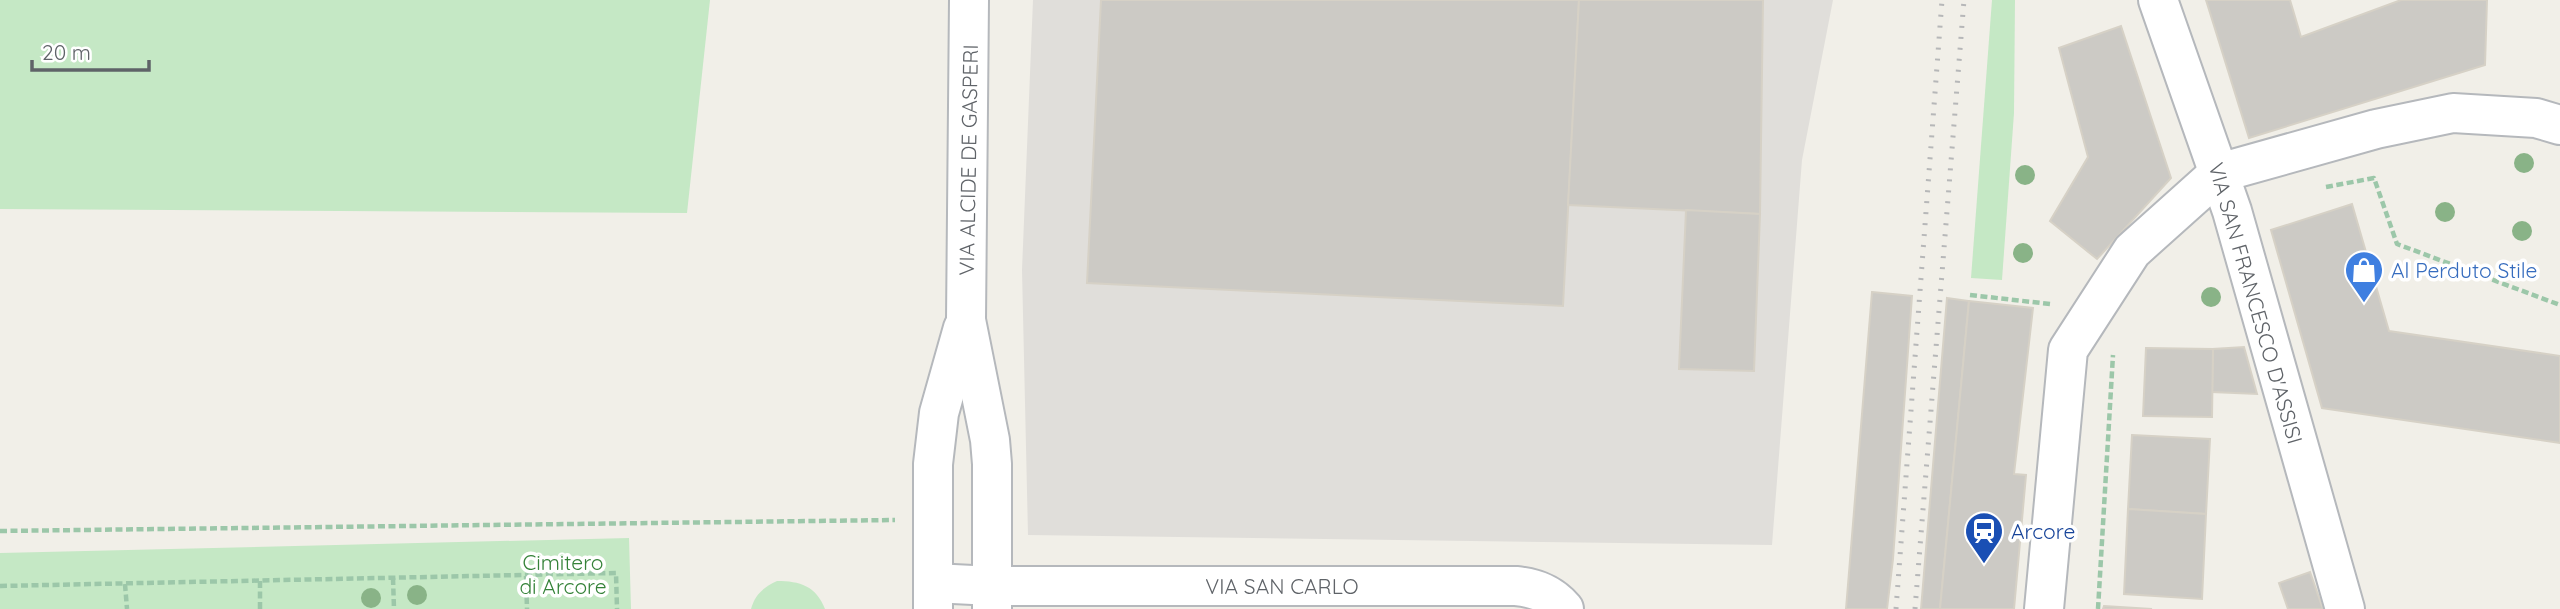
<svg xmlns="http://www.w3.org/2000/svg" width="2560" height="609" viewBox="0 0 2560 609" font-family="Quicksand,sans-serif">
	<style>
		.industrial { fill: #e0deda }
		.green { fill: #c5e8c5 }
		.building { fill: #cccac5; stroke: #d6d1c6; stroke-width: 2 }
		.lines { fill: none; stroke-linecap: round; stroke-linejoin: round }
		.minor-casing { stroke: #b5b8bc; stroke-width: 42 }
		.path { stroke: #9cc7a9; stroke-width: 4.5; stroke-dasharray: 7 3.5; stroke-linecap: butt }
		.minor { stroke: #fff; stroke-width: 38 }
		.rail { stroke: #b6b7b8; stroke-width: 5; stroke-dasharray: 2 9; stroke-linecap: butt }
		.tree { fill: #89b387 }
		.labels { text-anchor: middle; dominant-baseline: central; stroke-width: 7; stroke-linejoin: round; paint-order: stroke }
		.street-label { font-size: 21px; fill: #5f6368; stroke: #fff }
		.shop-label { font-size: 21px; fill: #366cbe; stroke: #fff; text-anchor: start }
		.transit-label { font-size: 21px; fill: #164399; stroke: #fff; text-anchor: start }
		.park-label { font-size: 21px; fill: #348238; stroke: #fff }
	</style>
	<rect width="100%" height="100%" fill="#f1efe8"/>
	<!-- industrial -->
	<path class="industrial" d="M 1033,0 L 1833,0 L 1802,160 L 1772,545 L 1028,535 L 1022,270 Z"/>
	<!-- green -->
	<g class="green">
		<path d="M 0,0 L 710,0 L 687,213 L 0,209 Z"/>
		<path d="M 1992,0 L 2015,0 L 2014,113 L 2002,280 L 1971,278 Z"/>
		<path d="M 629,538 L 631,609 L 0,609 L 0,553 Z"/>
		<path d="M 777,581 C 800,581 816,586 825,609 L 751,609 C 755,594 764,587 777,581 Z"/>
	</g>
	<!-- building -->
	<g class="building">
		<path d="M 1101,0 L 1579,0 L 1563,306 L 1087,283 Z"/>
		<path d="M 1579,0 L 1763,0 L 1760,214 L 1568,205 Z"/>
		<path d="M 2206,0 L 2290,0 L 2301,37 L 2401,0 L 2487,0 L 2485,65 L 2249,138 Z"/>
		<path d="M 2121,26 L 2171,178 L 2097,259 L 2050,221 L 2088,157 L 2059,48 Z"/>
		<path d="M 2352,204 L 2389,331 L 2560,356 L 2560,443 L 2322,408 L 2271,230 Z"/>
		<path d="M 1686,210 L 1760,214 L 1754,371 L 1679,369 Z"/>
		<path d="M 1872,292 L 1912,296 L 1893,559 L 1887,609 L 1846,609 Z"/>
		<path d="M 1947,298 L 1969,301 L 1940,609 L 1921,609 Z"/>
		<path d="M 1969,301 L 2033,308 L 2014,474 L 2026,475 L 2014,609 L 1940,609 Z"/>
		<path d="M 2244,347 L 2257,394 L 2212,392 L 2213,349 Z"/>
		<path d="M 2146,348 L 2213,349 L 2212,417 L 2143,416 Z"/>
		<path d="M 2132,435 L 2210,439 L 2206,514 L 2128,509 Z"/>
		<path d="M 2128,509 L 2206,514 L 2202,599 L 2124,594 Z"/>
		<path d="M 2310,572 L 2323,609 L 2288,609 L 2279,583 Z"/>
		<path d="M 2104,606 L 2152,609 L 2103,609 Z"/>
	</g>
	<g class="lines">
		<defs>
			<g id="minor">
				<path d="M 969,0 L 966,320 L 990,440 L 992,464 L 992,609"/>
				<path d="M 2158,0 L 2232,211 L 2345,609"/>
				<path d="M 933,583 L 993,586 L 1516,586 C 1536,588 1551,594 1564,609"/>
				<path d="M 933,609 L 933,464 L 939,413 L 963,328"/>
				<path d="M 2044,609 L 2068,350 L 2132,251 L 2219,173 L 2376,129 L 2453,113 L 2536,118 L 2560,125"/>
			</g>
		</defs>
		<!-- minor casing -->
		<use href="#minor" class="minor-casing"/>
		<!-- path -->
		<g class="path">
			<path d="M 2326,187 L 2374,178 L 2397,244 L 2560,305"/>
			<path d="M 1970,295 L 2050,304"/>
			<path d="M 0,531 L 895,520"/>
			<path d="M 526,576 L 527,609"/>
			<path d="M 393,578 L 394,609"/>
			<path d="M 260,581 L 260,609"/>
			<path d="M 125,584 L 127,609"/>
			<path d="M 0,586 L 616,573 L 617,609"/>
			<path d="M 2098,609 L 2113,355"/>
		</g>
		<!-- minor -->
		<use href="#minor" class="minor"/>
		<!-- rail -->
		<g class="rail">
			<path d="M 1896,609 L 1942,0"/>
			<path d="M 1915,609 L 1964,0"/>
		</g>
	</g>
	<!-- trees -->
	<g class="tree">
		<circle cx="2524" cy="163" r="10"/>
		<circle cx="2025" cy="175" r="10"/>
		<circle cx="2445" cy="212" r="10"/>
		<circle cx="2522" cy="231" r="10"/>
		<circle cx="2023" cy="253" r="10"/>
		<circle cx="2211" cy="297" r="10"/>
		<circle cx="417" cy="595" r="10"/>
		<circle cx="371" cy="598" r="10"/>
	</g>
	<!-- icons -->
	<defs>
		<symbol id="shop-pin" viewBox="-11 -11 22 30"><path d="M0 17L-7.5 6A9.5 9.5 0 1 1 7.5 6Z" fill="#3f7fe0" stroke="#fff"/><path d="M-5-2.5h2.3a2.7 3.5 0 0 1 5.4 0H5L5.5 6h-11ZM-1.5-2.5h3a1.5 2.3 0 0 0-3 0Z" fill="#fff"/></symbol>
		<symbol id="station-pin" viewBox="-11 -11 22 30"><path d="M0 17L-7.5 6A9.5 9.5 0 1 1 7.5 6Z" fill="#1a4fb4" stroke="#fff"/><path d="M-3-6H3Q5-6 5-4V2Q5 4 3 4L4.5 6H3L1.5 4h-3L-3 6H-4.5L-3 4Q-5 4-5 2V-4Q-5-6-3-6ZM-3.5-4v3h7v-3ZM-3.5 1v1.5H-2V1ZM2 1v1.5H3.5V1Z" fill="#fff"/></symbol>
	</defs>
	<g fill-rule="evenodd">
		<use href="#shop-pin" x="2342" y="248" width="44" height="60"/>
		<use href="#station-pin" x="1962" y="509" width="44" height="60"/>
	</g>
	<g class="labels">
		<!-- street labels -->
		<g class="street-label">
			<text transform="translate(968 160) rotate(-89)">VIA ALCIDE DE GASPERI</text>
			<text transform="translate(2256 303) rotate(74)">VIA SAN FRANCESCO D'ASSISI</text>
			<text x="1282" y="586">VIA SAN CARLO</text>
		</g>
		<!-- shop labels -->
		<g class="shop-label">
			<text x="2391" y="270">Al Perduto Stile</text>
		</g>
		<!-- transit labels -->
		<g class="transit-label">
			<text x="2011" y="531">Arcore</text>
		</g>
		<!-- park labels -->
		<g class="park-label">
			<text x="563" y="562">Cimitero<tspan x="563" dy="24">di Arcore</tspan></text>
		</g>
	</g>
	<!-- scale -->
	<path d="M32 60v10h117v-10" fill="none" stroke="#5f6368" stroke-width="3.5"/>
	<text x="42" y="60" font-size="21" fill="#5f6368" stroke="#ffffff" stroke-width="5" paint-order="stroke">20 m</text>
</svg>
